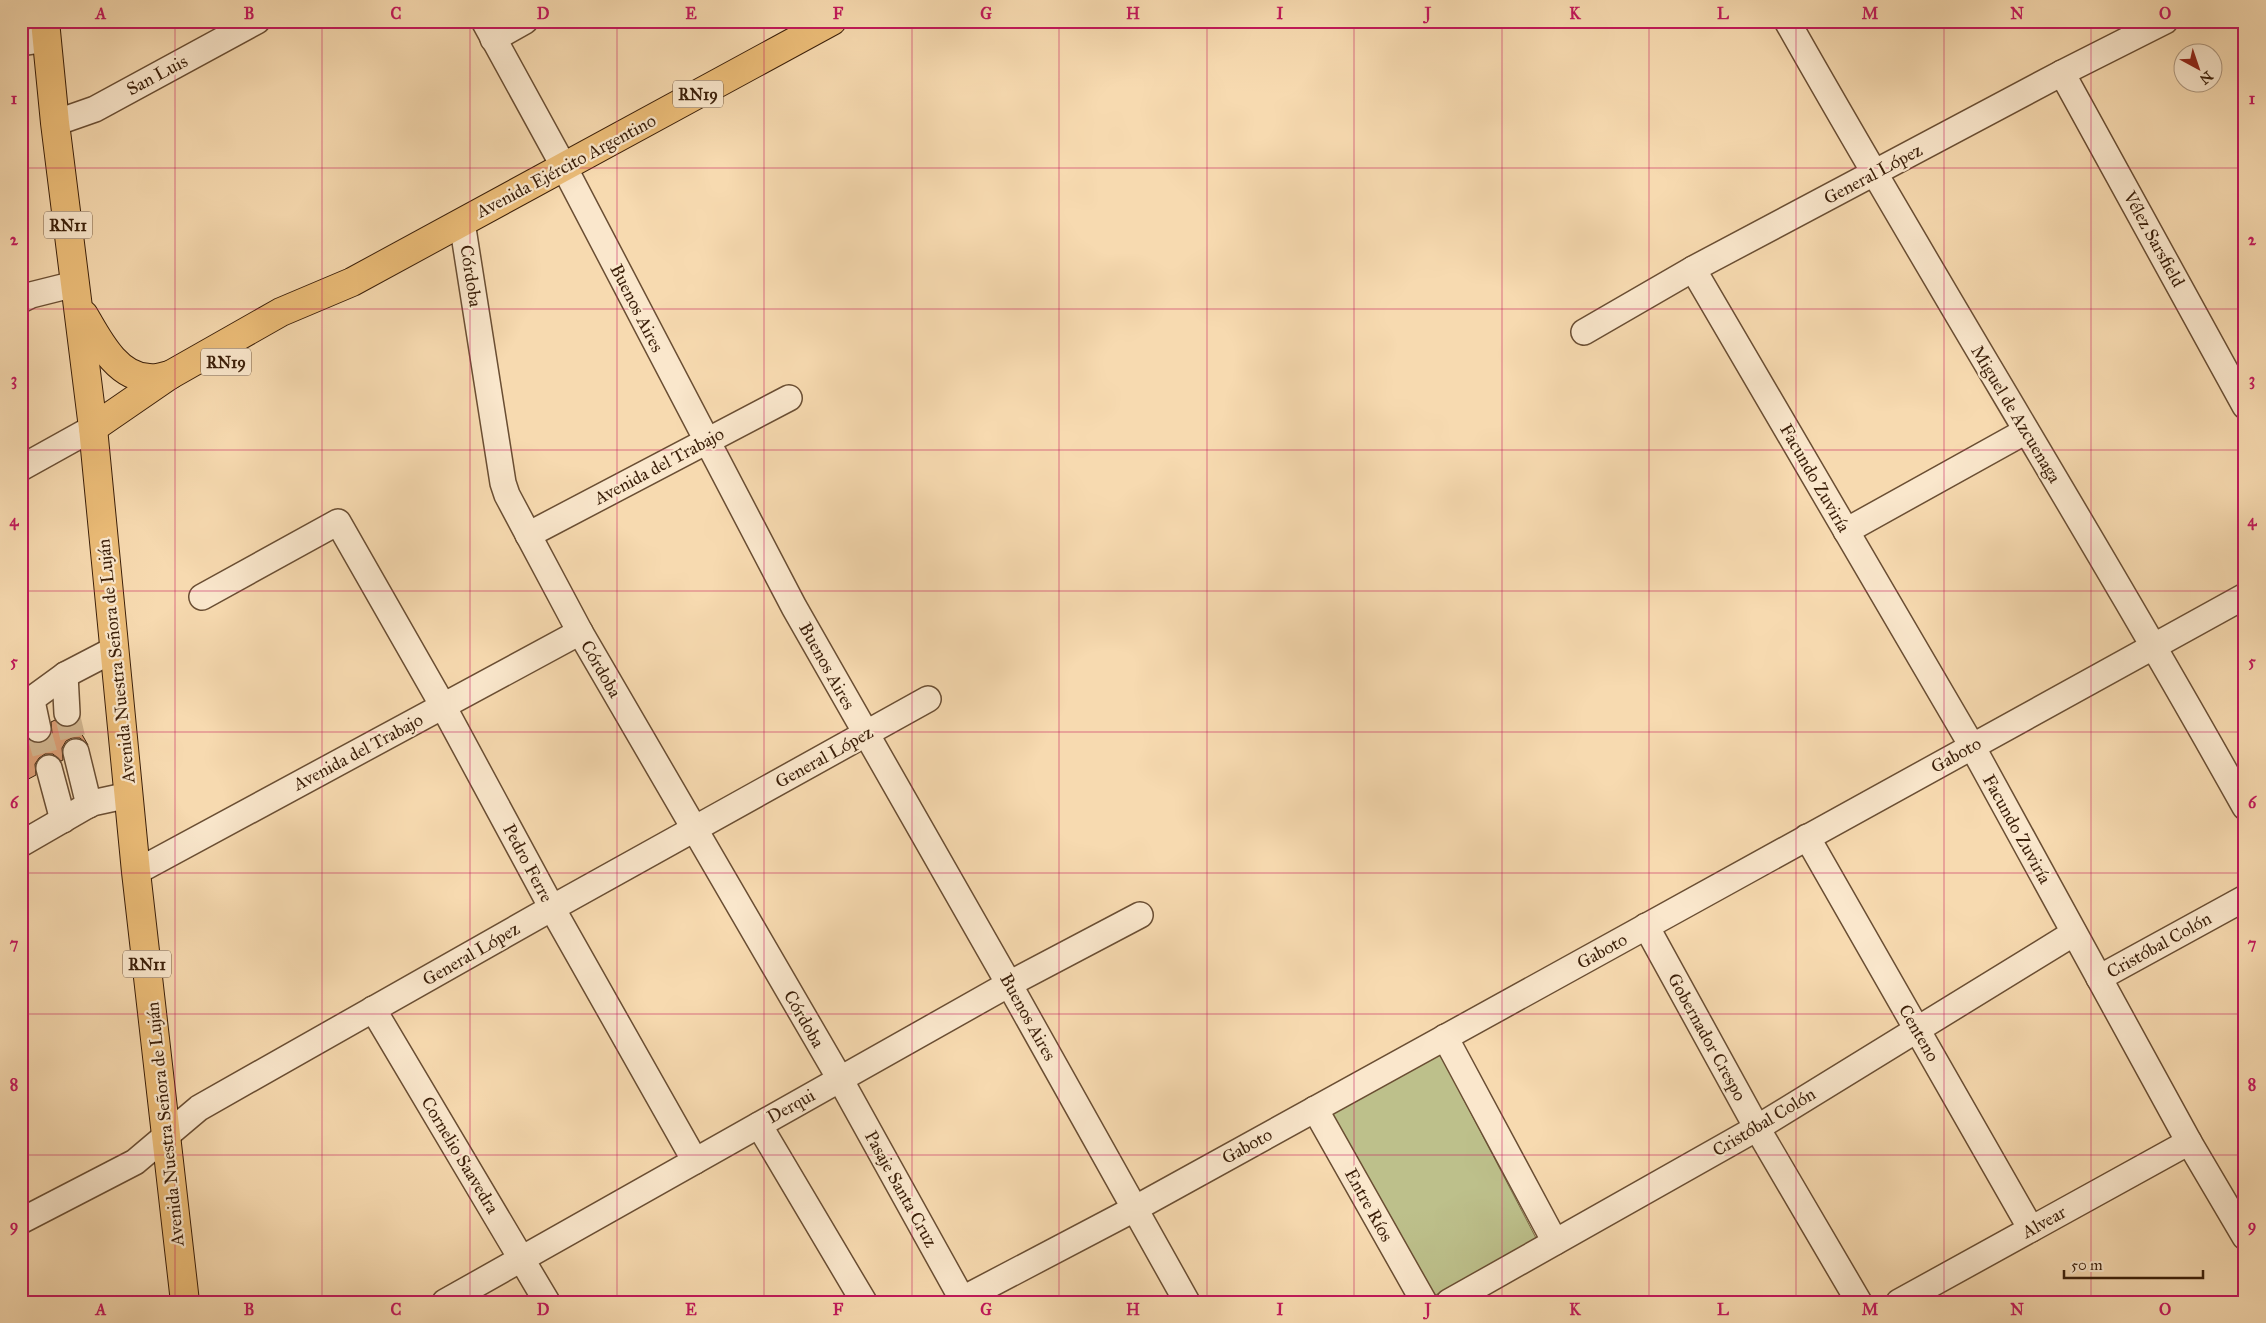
<svg xmlns="http://www.w3.org/2000/svg" width="2266" height="1323" viewBox="0 0 2266 1323" font-family="'IM FELL Great Primer',serif">
	<style>
		.green { fill: #bdc08b; stroke: #7c704a }
		.building { fill: #db9e75; stroke: #3b1f09 }
		.lines { fill: none; stroke-linecap: round; stroke-linejoin: round }
		.minor-tunnel { stroke: #d1b58f; stroke-width: 25; stroke-dasharray: 25 12; stroke-linecap: butt }
		.minor-casing { stroke: #6a4e33; stroke-width: 28 }
		.major-casing { stroke: #3b1f09; stroke-width: 30 }
		.minor { stroke: #fae7cc; stroke-width: 25 }
		.major { stroke: #ecbd78; stroke-width: 28 }
		.grid { fill: none; stroke: #c2185b; stroke-width: 1; stroke-opacity: 0.55 }
		.labels { text-anchor: middle; dominant-baseline: central; stroke-width: 4.5; stroke-linejoin: round; paint-order: stroke }
		.shield { fill: #fae7cc; stroke: #745b44; stroke-width: 1 }
		.shield-label { font-size: 16px; font-weight: bold; fill: #3b1f09 }
		.street-label { font-size: 18px; fill: #3b1f09; stroke: #fae7cc }
		.neatline { fill: none; stroke: #c2185b; stroke-width: 2 }
		.grid-label { font-size: 16px; text-anchor: middle; font-weight: bold; fill: #c2185b }
	</style>
	<rect width="100%" height="100%" fill="#f7dab0"/>
	<filter id="stains"><feTurbulence type="fractalNoise" baseFrequency=".004" numOctaves="4"/><feColorMatrix values="0 0 0 0 .2 0 0 0 0 .09 0 0 0 0 .02 0 0 0 .5 -.17"/></filter>
	<radialGradient id="worn" r=".72"><stop offset=".6" stop-color="#630" stop-opacity="0"/><stop offset="1" stop-color="#630" stop-opacity=".3"/></radialGradient>
	<!-- green -->
	<path class="green" d="M 1440,1054 L 1536,1238 L 1432,1297 L 1328,1115 Z"/>
	<!-- building -->
	<path class="building" d="M 55,720 L 60,726 L 67,727 L 76,724 L 88,745 L 80,738 L 72,738 L 66,741 L 62,748 L 63,760 L 61,761 L 53,754 L 45,754 L 39,758 L 35,764 L 36,775 L 21,783 L 21,738 L 26,736 L 34,743 L 41,743 L 47,740 L 52,733 L 51,722 Z"/>
	<g class="lines">
		<!-- minor-tunnel -->
		<g class="minor-tunnel">
			<path d="M 67,713 L 76,752"/>
			<path d="M 38,729 L 49,768"/>
		</g>
		<defs>
			<g id="minor">
				<path d="M 484,21 L 564,167 L 794,607 L 1009,984 L 1187,1302"/>
				<path d="M 1787,21 C 1936,285 2097,542 2245,807"/>
				<path d="M 493,39 L 525,21"/>
				<path d="M 21,43 L 47,39"/>
				<path d="M 2062,73 L 2245,406"/>
				<path d="M 55,123 L 95,109 L 257,21"/>
				<path d="M 462,222 L 503,483 L 507,495 L 580,632 L 840,1079 L 962,1299"/>
				<path d="M 1693,269 L 1972,746 L 2189,1142 L 2245,1237"/>
				<path d="M 21,300 L 31,295 L 75,284"/>
				<path d="M 1584,332 L 1693,269 L 2062,73 L 2165,21"/>
				<path d="M 21,468 L 93,428"/>
				<path d="M 1846,531 L 2026,431"/>
				<path d="M 528,535 L 789,398"/>
				<path d="M 202,597 L 338,522 L 443,706 L 552,908 L 695,1161"/>
				<path d="M 65,675 L 67,713"/>
				<path d="M 32,701 L 38,729"/>
				<path d="M 21,707 L 65,675 L 115,649"/>
				<path d="M 76,752 L 89,805"/>
				<path d="M 49,768 L 63,820"/>
				<path d="M 1807,837 L 2031,1229"/>
				<path d="M 21,844 L 92,803 L 129,795"/>
				<path d="M 136,872 L 580,632"/>
				<path d="M 1646,926 L 1757,1128 L 1859,1302"/>
				<path d="M 2099,978 L 2245,898"/>
				<path d="M 373,1009 L 547,1302"/>
				<path d="M 1445,1037 L 1555,1242"/>
				<path d="M 1315,1109 L 1424,1302"/>
				<path d="M 759,1125 L 864,1302"/>
				<path d="M 21,1221 L 135,1162 L 199,1108 L 552,908 L 928,699"/>
				<path d="M 445,1302 L 1009,984 L 1140,915"/>
				<path d="M 957,1302 L 1136,1208 L 2245,596"/>
				<path d="M 1449,1302 L 1757,1128 L 2074,933"/>
				<path d="M 1899,1302 L 2189,1142"/>
			</g>
			<g id="major">
				<path d="M 45,21 L 55,123 L 93,428 L 136,872 L 185,1302"/>
				<path d="M 84,315 C 98,339 117,378 150,378 C 156,379 164,376 170,375"/>
				<path d="M 93,428 L 170,375 L 281,312 L 352,282 L 832,21"/>
			</g>
		</defs>
		<!-- minor casing -->
		<use href="#minor" class="minor-casing"/>
		<!-- major casing -->
		<use href="#major" class="major-casing"/>
		<!-- minor -->
		<use href="#minor" class="minor"/>
		<!-- major -->
		<use href="#major" class="major"/>
	</g>
	<!-- grid -->
	<path class="grid" d="M 175,21 L 175,1302M 322,21 L 322,1302M 470,21 L 470,1302M 617,21 L 617,1302M 764,21 L 764,1302M 912,21 L 912,1302M 1059,21 L 1059,1302M 1207,21 L 1207,1302M 1354,21 L 1354,1302M 1502,21 L 1502,1302M 1649,21 L 1649,1302M 1796,21 L 1796,1302M 1944,21 L 1944,1302M 2091,21 L 2091,1302M 21,168 L 2245,168M 21,309 L 2245,309M 21,450 L 2245,450M 21,591 L 2245,591M 21,732 L 2245,732M 21,873 L 2245,873M 21,1014 L 2245,1014M 21,1155 L 2245,1155"/>
	<g class="labels">
		<!-- shield labels -->
		<g class="shield">
			<rect x="673" y="80.5" width="50" height="27" rx="4"/>
			<rect x="44" y="211.5" width="48" height="27" rx="4"/>
			<rect x="201" y="348.5" width="50" height="27" rx="4"/>
			<rect x="123" y="950.5" width="48" height="27" rx="4"/>
		</g>
		<g class="shield-label">
			<text x="698" y="94">RN19</text>
			<text x="68" y="225">RN11</text>
			<text x="226" y="362">RN19</text>
			<text x="147" y="964">RN11</text>
		</g>
		<!-- street labels -->
		<g class="street-label">
			<text transform="translate(157 75) rotate(-28)">San Luis</text>
			<text transform="translate(566 166) rotate(-28)">Avenida Ejército Argentino</text>
			<text transform="translate(1873 174) rotate(-28)">General López</text>
			<text transform="translate(2154 239) rotate(61)">Vélez Sarsfield</text>
			<text transform="translate(471 276) rotate(81)">Córdoba</text>
			<text transform="translate(637 308) rotate(63)">Buenos Aires</text>
			<text transform="translate(2016 414) rotate(59)">Miguel de Azcuenaga</text>
			<text transform="translate(659 466) rotate(-28)">Avenida del Trabajo</text>
			<text transform="translate(1815 478) rotate(60)">Facundo Zuviría</text>
			<text transform="translate(116 661) rotate(-96)">Avenida Nuestra Señora de Luján</text>
			<text transform="translate(827 666) rotate(61)">Buenos Aires</text>
			<text transform="translate(601 669) rotate(60)">Córdoba</text>
			<text transform="translate(358 752) rotate(-28)">Avenida del Trabajo</text>
			<text transform="translate(1956 755) rotate(-29)">Gaboto</text>
			<text transform="translate(824 757) rotate(-29)">General López</text>
			<text transform="translate(2017 829) rotate(61)">Facundo Zuviría</text>
			<text transform="translate(528 863) rotate(62)">Pedro Ferre</text>
			<text transform="translate(2159 945) rotate(-29)">Cristóbal Colón</text>
			<text transform="translate(1602 951) rotate(-29)">Gaboto</text>
			<text transform="translate(471 954) rotate(-30)">General López</text>
			<text transform="translate(1028 1017) rotate(61)">Buenos Aires</text>
			<text transform="translate(804 1019) rotate(60)">Córdoba</text>
			<text transform="translate(1919 1033) rotate(60)">Centeno</text>
			<text transform="translate(1707 1037) rotate(61)">Gobernador Crespo</text>
			<text transform="translate(791 1106) rotate(-29)">Derqui</text>
			<text transform="translate(1764 1122) rotate(-31)">Cristóbal Colón</text>
			<text transform="translate(165 1124) rotate(-96)">Avenida Nuestra Señora de Luján</text>
			<text transform="translate(1247 1146) rotate(-29)">Gaboto</text>
			<text transform="translate(460 1155) rotate(59)">Cornelio Saavedra</text>
			<text transform="translate(901 1189) rotate(61)">Pasaje Santa Cruz</text>
			<text transform="translate(1369 1205) rotate(61)">Entre Ríos</text>
			<text transform="translate(2044 1222) rotate(-29)">Alvear</text>
		</g>
	</g>
	<!-- margin -->
	<rect width="2266" height="1323" fill="none" stroke="#f7dab0" stroke-width="55"/>
	<!-- north arrow -->
	<g transform="translate(2198 68) rotate(140)"><circle r="24" fill="#fae7cc" stroke="#ae977e"/>
	<path d="M0-4L9 19L0 12L-9 19Z" fill="#8f2418"/>
	<text y="-8" font-size="14" font-weight="bold" text-anchor="middle" fill="#3b1f09">N</text>
	</g>
	<!-- scale -->
	<path d="M2064 1270v8h139v-8" fill="none" stroke="#3b1f09" stroke-width="2.5"/>
	<text x="2071" y="1270" font-size="15" fill="#3b1f09" stroke="#fae7cc" stroke-width="4" paint-order="stroke">50 m</text>
	<rect x="28" y="28" width="2210" height="1268" class="neatline"/>
	<g class="grid-label">
		<text x="101" y="19">A</text>
		<text x="249" y="19">B</text>
		<text x="396" y="19">C</text>
		<text x="543" y="19">D</text>
		<text x="691" y="19">E</text>
		<text x="838" y="19">F</text>
		<text x="986" y="19">G</text>
		<text x="1133" y="19">H</text>
		<text x="1280" y="19">I</text>
		<text x="1428" y="19">J</text>
		<text x="1575" y="19">K</text>
		<text x="1723" y="19">L</text>
		<text x="1870" y="19">M</text>
		<text x="2017" y="19">N</text>
		<text x="2165" y="19">O</text>
		<text x="14" y="104">1</text>
		<text x="2252" y="104">1</text>
		<text x="14" y="245">2</text>
		<text x="2252" y="245">2</text>
		<text x="14" y="385">3</text>
		<text x="2252" y="385">3</text>
		<text x="14" y="526">4</text>
		<text x="2252" y="526">4</text>
		<text x="14" y="667">5</text>
		<text x="2252" y="667">5</text>
		<text x="14" y="808">6</text>
		<text x="2252" y="808">6</text>
		<text x="14" y="949">7</text>
		<text x="2252" y="949">7</text>
		<text x="14" y="1090">8</text>
		<text x="2252" y="1090">8</text>
		<text x="14" y="1231">9</text>
		<text x="2252" y="1231">9</text>
		<text x="101" y="1315">A</text>
		<text x="249" y="1315">B</text>
		<text x="396" y="1315">C</text>
		<text x="543" y="1315">D</text>
		<text x="691" y="1315">E</text>
		<text x="838" y="1315">F</text>
		<text x="986" y="1315">G</text>
		<text x="1133" y="1315">H</text>
		<text x="1280" y="1315">I</text>
		<text x="1428" y="1315">J</text>
		<text x="1575" y="1315">K</text>
		<text x="1723" y="1315">L</text>
		<text x="1870" y="1315">M</text>
		<text x="2017" y="1315">N</text>
		<text x="2165" y="1315">O</text>
	</g>
	<rect width="100%" height="100%" filter="url(#stains)"/>
	<rect width="100%" height="100%" fill="url(#worn)"/>
</svg>
